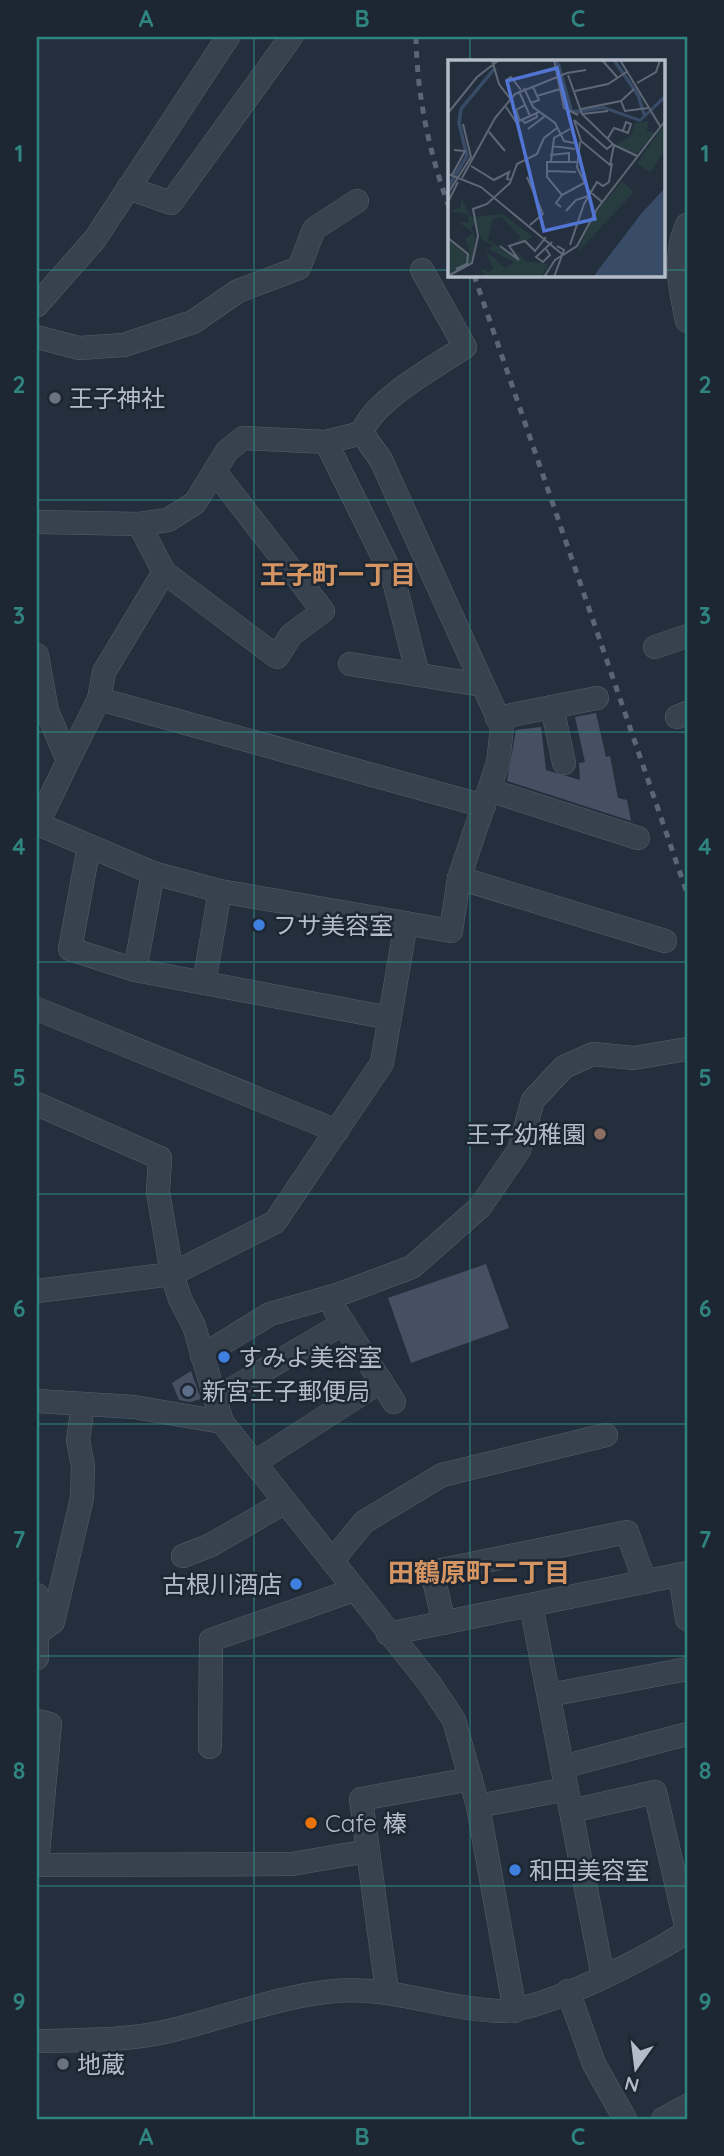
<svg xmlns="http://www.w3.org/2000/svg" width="724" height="2156" viewBox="0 0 724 2156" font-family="Quicksand,'Noto Sans JP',sans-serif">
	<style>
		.building { fill: #455162 }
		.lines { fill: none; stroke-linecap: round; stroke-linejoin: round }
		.minor-casing { stroke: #565f6c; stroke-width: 24 }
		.minor { stroke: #38414e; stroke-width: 23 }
		.rail { stroke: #5a6575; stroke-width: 5; stroke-dasharray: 7 7; stroke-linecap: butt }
		.grid { fill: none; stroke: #308480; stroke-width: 2; stroke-opacity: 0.55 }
		.worship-dot { fill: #6b7280; stroke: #1d2633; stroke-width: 2.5 }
		.shop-dot { fill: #3f7fe0; stroke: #1d2633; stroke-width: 2.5 }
		.education-dot { fill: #8d6e63; stroke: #1d2633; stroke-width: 2.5 }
		.service-dot { fill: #5c6f8a; stroke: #1d2633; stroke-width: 2.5 }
		.food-dot { fill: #e8710a; stroke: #1d2633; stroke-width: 2.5 }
		.labels { text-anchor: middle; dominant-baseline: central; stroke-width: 5; stroke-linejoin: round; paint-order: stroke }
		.poi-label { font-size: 24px; fill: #b4bcc9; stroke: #1d2633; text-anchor: start }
		.neighbourhood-label { font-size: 26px; font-weight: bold; fill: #d59563; stroke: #1d2633 }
		.inset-river { fill: none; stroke: #394c67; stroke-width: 3.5 }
		.inset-road { fill: none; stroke: #5e6776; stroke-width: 2 }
		.view { fill: #5274d3; fill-opacity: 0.15; stroke: #5274d3; stroke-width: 3.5 }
		.inset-edge { fill: none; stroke: #b4bcc9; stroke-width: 3.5 }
		.neatline { fill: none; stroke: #308480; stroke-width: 2.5 }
		.grid-label { font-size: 23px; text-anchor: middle; font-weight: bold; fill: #308480 }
	</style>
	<rect width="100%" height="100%" fill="#242f3e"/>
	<!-- building -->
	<g class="building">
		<path d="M 596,713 L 606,757 L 610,756 L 618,798 L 627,800 L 631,821 L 507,781 L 516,730 L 541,727 L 546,770 L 580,780 L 579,763 L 585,762 L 575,717 Z"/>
		<path d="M 486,1264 L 509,1328 L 411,1363 L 388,1298 Z"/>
		<path d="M 191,1371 L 201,1399 L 190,1402 L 179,1400 L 172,1383 Z"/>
	</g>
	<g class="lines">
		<defs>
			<g id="minor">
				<path d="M 128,188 L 171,203 L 291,37"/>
				<path d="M 687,225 C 673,258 680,288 687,321"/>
				<path d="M 37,305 L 95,239 L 228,37"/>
				<path d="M 37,337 L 79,348 L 124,345 L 193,322 L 238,291 L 299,268 L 314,229 L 357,201"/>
				<path d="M 362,433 C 372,401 436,366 465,347 L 422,270"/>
				<path d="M 326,442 L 393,577 L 418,675"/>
				<path d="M 37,522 L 139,524 L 168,520 L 195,503 L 227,451 L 243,438 L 326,442 L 362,433"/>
				<path d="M 139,524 L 164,572 L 277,657 L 291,635 L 323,611 L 216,473"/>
				<path d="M 655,647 L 687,636"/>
				<path d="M 37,655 L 47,711 L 68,761 L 37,825"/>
				<path d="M 350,664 L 482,685"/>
				<path d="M 99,699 L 484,806"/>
				<path d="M 552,707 L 564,763"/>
				<path d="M 677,717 L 687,713"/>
				<path d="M 497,718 L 597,698"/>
				<path d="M 68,761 L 99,699 L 104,672 L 164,572"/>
				<path d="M 489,790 L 638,838"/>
				<path d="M 38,824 L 153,873 L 220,891 L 451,931 L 459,878 L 498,763 L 502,727 L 381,460 L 362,433"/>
				<path d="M 89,846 L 70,949 L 135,970"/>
				<path d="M 153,873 L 135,970 L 390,1018"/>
				<path d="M 459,878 L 665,941"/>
				<path d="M 204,983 L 220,891"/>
				<path d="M 37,1009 L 337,1131"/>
				<path d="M 37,1104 L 160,1158 L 158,1192 L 172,1274 L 180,1299 L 194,1326 L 222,1422 L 430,1684 L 454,1720 L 478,1806 L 515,2011"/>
				<path d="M 37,1291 L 172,1274 L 275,1222 L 382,1063 L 406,923"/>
				<path d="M 335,1310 L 394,1402"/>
				<path d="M 202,1356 L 270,1314 L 340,1294 L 412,1267 L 480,1207 L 519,1150 L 533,1100 L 564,1067 L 593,1054 L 634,1058 L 687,1049"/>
				<path d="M 215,1399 L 344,1323"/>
				<path d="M 37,1401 L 134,1407 L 222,1422"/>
				<path d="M 254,1463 L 381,1381"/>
				<path d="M 183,1556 L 211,1545 L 285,1502"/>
				<path d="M 332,1561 L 364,1522 L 442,1475 L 606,1435"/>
				<path d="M 680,1575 L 687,1619"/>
				<path d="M 37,1595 L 37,1658"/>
				<path d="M 531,1605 L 603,1977"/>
				<path d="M 444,1623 L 432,1572 L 627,1532 L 645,1582"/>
				<path d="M 39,1632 L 53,1622 L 82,1498 L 83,1466 L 78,1440 L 83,1404"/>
				<path d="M 388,1634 L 687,1573"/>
				<path d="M 549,1695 L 687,1669"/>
				<path d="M 37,1721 L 50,1724 L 37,1864"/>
				<path d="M 210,1747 L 211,1640 L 354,1590"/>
				<path d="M 562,1767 L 687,1734"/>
				<path d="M 478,1806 L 567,1789"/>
				<path d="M 571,1811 L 655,1792 L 687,1930"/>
				<path d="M 37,1865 L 292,1864 L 368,1851"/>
				<path d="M 387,1991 L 361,1799 L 471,1779"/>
				<path d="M 568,1991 L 594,2064 L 625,2119"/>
				<path d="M 37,2041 C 80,2040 127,2041 169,2031 C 224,2018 279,1996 335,1991 C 391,1986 442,2009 498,2011 C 539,2013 653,1956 687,1931"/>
				<path d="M 663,2119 L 687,2106"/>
			</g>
		</defs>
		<!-- minor casing -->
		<use href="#minor" class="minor-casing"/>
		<!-- minor -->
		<use href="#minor" class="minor"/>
		<!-- rail -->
		<g class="rail">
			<path d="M 416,37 C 417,96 429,152 449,207"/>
			<path d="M 474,275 L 687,893"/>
		</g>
	</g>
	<!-- grid -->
	<path class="grid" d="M 254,37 L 254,2119M 470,37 L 470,61M 37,270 L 449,270M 663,270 L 687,270M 470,275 L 470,2119M 37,500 L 687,500M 37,732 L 687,732M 37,962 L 687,962M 37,1194 L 687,1194M 37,1424 L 687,1424M 37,1656 L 687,1656M 37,1886 L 687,1886"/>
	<!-- markers -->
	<g class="worship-dot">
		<circle cx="55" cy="398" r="7"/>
		<circle cx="63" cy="2064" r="7"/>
	</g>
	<g class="shop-dot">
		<circle cx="259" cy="925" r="7"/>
		<circle cx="224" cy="1357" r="7"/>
		<circle cx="296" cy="1584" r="7"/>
		<circle cx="515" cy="1870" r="7"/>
	</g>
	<circle class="education-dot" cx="600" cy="1134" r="7"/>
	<circle class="service-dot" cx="188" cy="1391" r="7"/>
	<circle class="food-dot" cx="311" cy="1823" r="7"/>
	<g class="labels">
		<!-- poi labels -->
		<g class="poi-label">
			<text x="69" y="398">王子神社</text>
			<text x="273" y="925">フサ美容室</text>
			<text x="586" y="1134" text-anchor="end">王子幼稚園</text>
			<text x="238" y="1357">すみよ美容室</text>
			<text x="202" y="1391">新宮王子郵便局</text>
			<text x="282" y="1584" text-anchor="end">古根川酒店</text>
			<text x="325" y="1823">Cafe 榛</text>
			<text x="529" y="1870">和田美容室</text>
			<text x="77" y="2064">地蔵</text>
		</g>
		<!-- neighbourhood labels -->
		<g class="neighbourhood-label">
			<text x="338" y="574">王子町一丁目</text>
			<text x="479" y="1572">田鶴原町二丁目</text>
		</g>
	</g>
	<!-- overview -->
	<g transform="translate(448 60)">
		<rect width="217" height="217" fill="#242f3e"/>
		<path d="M 200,61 L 199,71 L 209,73 L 187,95 L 169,85 L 183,75 L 187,63 ZM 217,63 L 217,91 L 202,112 L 189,103 ZM 174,121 L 186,132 L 129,193 L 144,157 ZM 13,138 L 23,157 L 55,154 L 85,177 L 70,184 L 72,176 L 53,157 L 45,159 L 40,180 L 72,199 L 66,189 L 78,201 L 101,204 L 93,217 L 37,217 L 32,208 L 40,212 L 45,209 L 38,191 L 57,208 L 66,202 L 41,189 L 45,185 L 34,180 L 28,164 L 23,167 L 27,178 L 24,201 L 0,216 L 0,180 L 23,195 L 17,179 L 25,173 L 12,163 L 21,162 L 20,154 L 1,152 L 13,147 Z" fill="#263c3f"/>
		<path d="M 107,0 L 112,4 L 125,50 L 156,46 L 192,59 L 217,34 L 217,39 L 192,62 L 155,49 L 127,54 L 118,47 ZM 217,128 L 217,217 L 145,217 L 193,154 Z" fill="#394c67"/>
		<path class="inset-river" d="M 166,0 L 190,35 L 197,57M 0,127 L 19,96 L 11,63 L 13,49 L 47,8"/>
		<path class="inset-road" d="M 44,0 L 51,24 L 63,40M 106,0 L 116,48 L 130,55M 154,0 L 169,17M 172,0 L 212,66M 120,15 L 134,54 L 166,85 L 162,105 L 133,81 L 126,60M 58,20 L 63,17 L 73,30M 189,23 L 208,12 L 212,0M 76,28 L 85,47 L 107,63 L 116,81 L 126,83M 71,31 L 82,56M 127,31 L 160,24 L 180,11M 89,36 L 112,29M 173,41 L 177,51 L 200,48M 83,43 L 91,40 L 85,27M 58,47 L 70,65M 133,49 L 173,41 L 186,29M 0,53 L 29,17 L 51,0M 134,54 L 160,51M 74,60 L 77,63 L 89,57 L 88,53M 126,60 L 159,89 L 165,84M 72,61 L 68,50 L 77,45M 69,62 L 91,52M 80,69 L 97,56M 41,72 L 57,91M 160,78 L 166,68 L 175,71 L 180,73 L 183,64 L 178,62 L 175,71M 132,82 L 129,107 L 140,130 L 154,142M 166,85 L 189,96M 104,86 L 127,89M 102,95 L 121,93 L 121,101M 103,101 L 106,78 L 122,69M 23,106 L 46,120 L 61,112 L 59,119 L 64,120M 99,111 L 128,112M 0,114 L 33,127 L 114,194M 4,115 L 17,91 L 6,90M 79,117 L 95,154 L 82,165M 14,118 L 47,58 L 67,34 L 119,13 L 138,10M 0,133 L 23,97 L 15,64M 114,135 L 99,117 L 99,102 L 130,102M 0,142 L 10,122M 113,147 L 108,143 L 114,135 L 136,123M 118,151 L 128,140 L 140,136M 0,178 L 20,194 L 19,204 L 8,209M 122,185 L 136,144 L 149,122 L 155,126 L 161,122 L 164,103M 52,186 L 71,200 L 61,186 L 77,181 L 87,191 L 98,177M 98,189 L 102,195 L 95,202 L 88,197 L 104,182M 0,216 L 24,203 L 30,176 L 25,149 L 39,144 L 62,123 L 69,104 L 89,94 L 96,78 L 109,68M 96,217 L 107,200 L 129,186 L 149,149 L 217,61M 106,217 L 116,190 L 109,186"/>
		<path class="view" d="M 109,8 L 147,159 L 96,171 L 59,21 Z"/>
		<rect width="217" height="217" class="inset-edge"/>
	</g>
	<!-- border -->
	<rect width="724" height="2156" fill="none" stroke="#1d2633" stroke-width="77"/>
	<!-- north arrow -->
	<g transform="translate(636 2068) rotate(194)" stroke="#1d2633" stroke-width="5" paint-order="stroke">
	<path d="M0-5L12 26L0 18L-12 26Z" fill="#b4bcc9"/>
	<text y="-10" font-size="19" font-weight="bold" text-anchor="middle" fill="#b4bcc9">N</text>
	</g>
	<rect x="38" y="38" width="648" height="2080" class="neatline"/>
	<g class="grid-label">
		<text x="146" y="27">A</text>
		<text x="362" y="27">B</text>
		<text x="578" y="27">C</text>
		<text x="19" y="162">1</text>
		<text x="705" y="162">1</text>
		<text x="19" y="393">2</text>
		<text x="705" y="393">2</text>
		<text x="19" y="624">3</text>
		<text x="705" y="624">3</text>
		<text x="19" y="855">4</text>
		<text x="705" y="855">4</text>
		<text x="19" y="1086">5</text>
		<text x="705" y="1086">5</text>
		<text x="19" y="1317">6</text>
		<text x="705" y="1317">6</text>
		<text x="19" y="1548">7</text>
		<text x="705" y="1548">7</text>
		<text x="19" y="1779">8</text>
		<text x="705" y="1779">8</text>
		<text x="19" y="2010">9</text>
		<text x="705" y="2010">9</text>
		<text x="146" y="2145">A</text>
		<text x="362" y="2145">B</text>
		<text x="578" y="2145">C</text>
	</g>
</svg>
